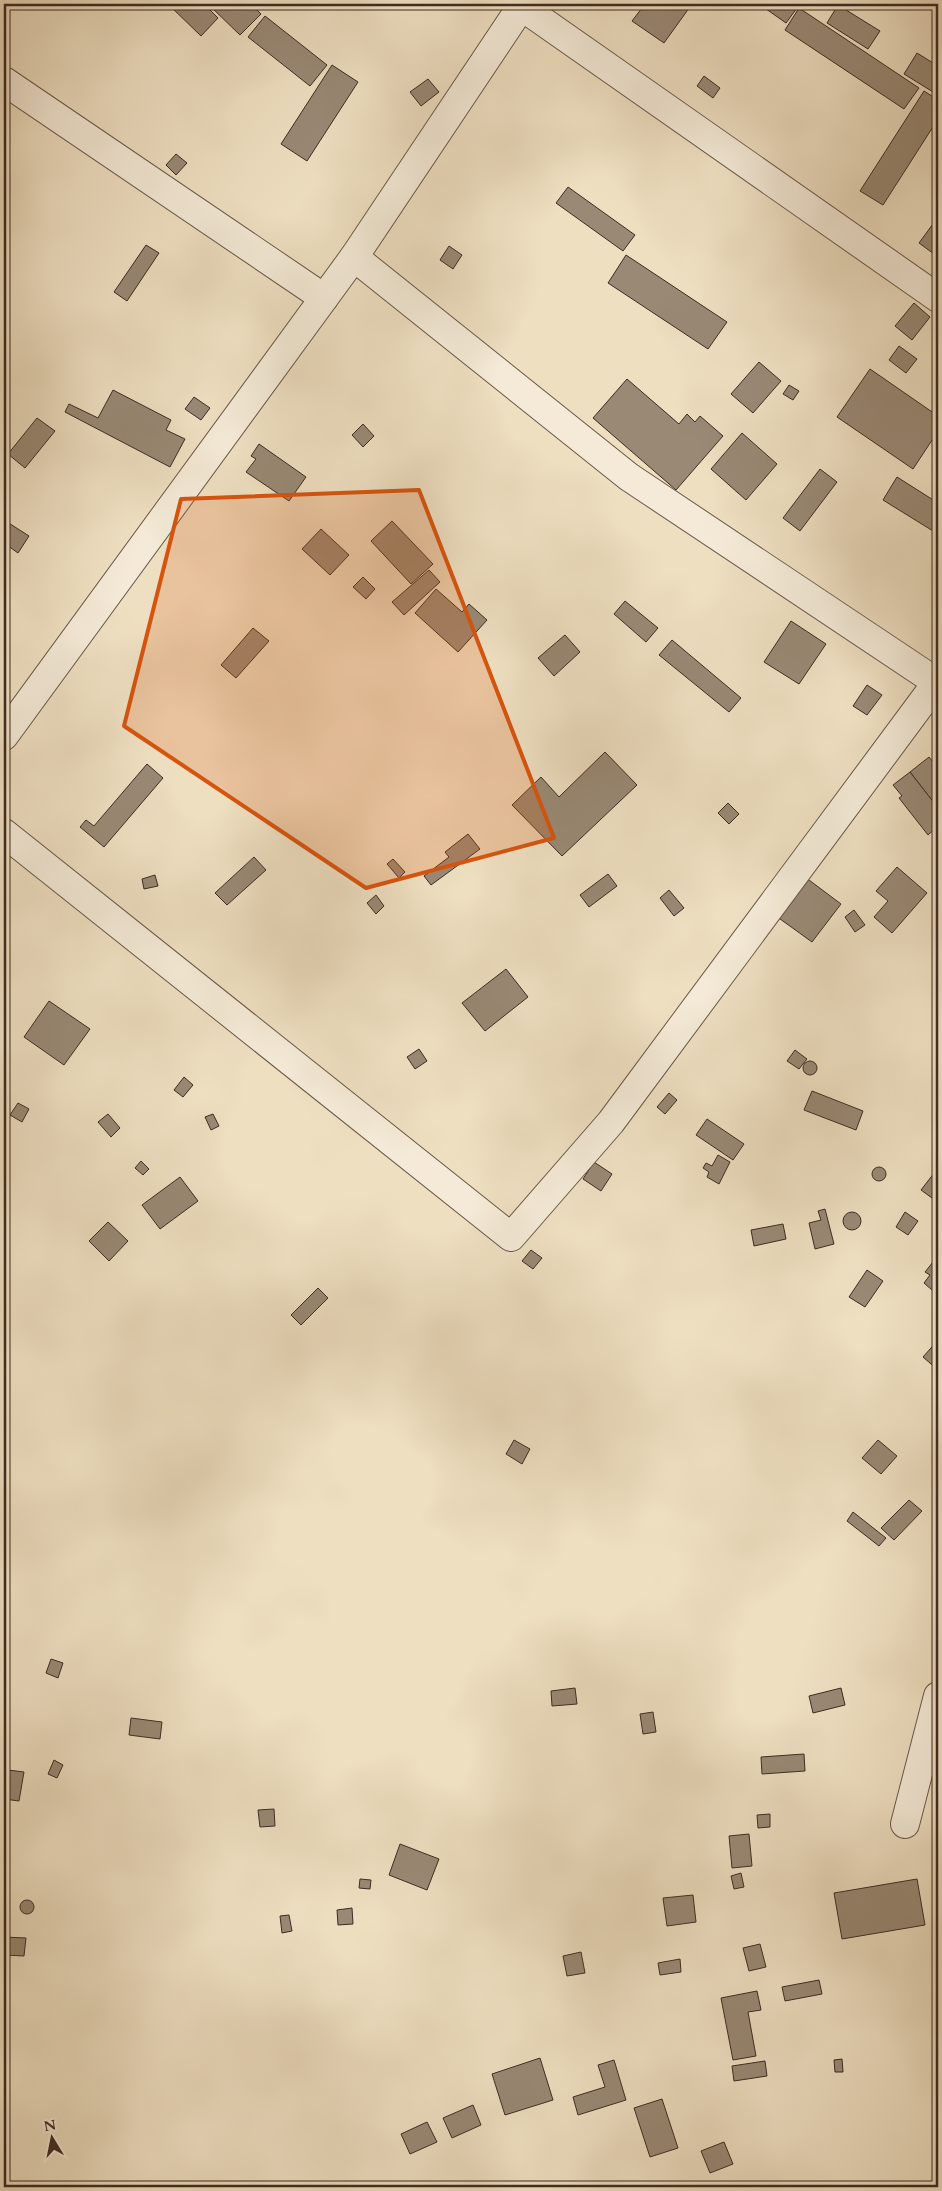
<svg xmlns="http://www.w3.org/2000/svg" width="942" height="2191" viewBox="0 0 942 2191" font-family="Cardo,serif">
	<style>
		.building { fill: #998975; stroke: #3d2b23 }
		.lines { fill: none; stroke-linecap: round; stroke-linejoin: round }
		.minor-casing { stroke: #69584a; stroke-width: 30 }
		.minor { stroke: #f4ead7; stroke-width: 28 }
		.marked { fill: #d7540e; fill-opacity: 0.2; stroke: #d7540e; stroke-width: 4; stroke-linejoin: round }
	</style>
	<rect width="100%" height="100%" fill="#eedfc1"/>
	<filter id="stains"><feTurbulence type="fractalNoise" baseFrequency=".004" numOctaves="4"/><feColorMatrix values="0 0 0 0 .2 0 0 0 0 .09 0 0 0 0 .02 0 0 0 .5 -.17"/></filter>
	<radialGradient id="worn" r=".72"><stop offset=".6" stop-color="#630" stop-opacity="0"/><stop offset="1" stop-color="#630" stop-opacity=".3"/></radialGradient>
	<!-- building -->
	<g class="building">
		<path d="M 168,4 L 204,4 L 218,18 L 201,36 Z"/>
		<path d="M 208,4 L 251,4 L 261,14 L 240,35 Z"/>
		<path d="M 367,4 L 378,4 L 374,9 Z"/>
		<path d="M 645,4 L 692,4 L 664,43 L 632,21 Z"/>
		<path d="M 759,4 L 800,4 L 786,23 Z"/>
		<path d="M 838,5 L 880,31 L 868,49 L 827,23 Z"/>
		<path d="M 799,8 L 919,88 L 904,109 L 785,30 Z"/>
		<path d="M 265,16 L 327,65 L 310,86 L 248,37 Z"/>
		<path d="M 917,53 L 938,66 L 938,95 L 904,74 Z"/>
		<path d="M 332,65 L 358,82 L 307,161 L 281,144 Z"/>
		<path d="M 704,76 L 720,88 L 713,98 L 697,86 Z"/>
		<path d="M 428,79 L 439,92 L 421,106 L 410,92 Z"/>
		<path d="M 924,91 L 938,100 L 938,119 L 883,205 L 860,191 Z"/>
		<path d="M 176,154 L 187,163 L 176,175 L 166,165 Z"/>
		<path d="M 568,187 L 635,235 L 623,251 L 556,203 Z"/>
		<path d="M 938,217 L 938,257 L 919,243 Z"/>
		<path d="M 146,245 L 159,253 L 127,301 L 114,292 Z"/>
		<path d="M 449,246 L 462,255 L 453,269 L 440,260 Z"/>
		<path d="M 626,255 L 727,322 L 708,349 L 608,283 Z"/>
		<path d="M 914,303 L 930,317 L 912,340 L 895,326 Z"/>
		<path d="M 899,346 L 917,359 L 906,373 L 889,360 Z"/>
		<path d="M 759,362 L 781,381 L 753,413 L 731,394 Z"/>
		<path d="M 870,369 L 938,416 L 938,431 L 913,469 L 837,417 Z"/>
		<path d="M 627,379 L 679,424 L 687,414 L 695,422 L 700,416 L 723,436 L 676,490 L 593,418 Z"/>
		<path d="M 789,385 L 799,391 L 793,400 L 783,394 Z"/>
		<path d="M 113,390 L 171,420 L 166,430 L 185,439 L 170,467 L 65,412 L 69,404 L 98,418 Z"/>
		<path d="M 194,397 L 210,408 L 201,420 L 185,409 Z"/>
		<path d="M 37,418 L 55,431 L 25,468 L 8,454 Z"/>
		<path d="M 363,424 L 374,436 L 363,447 L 352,435 Z"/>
		<path d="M 742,433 L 777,464 L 746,500 L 711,469 Z"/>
		<path d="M 259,444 L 306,477 L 289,501 L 246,472 L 256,459 L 251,456 Z"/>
		<path d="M 820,469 L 837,482 L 800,531 L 783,518 Z"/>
		<path d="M 897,477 L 938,503 L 938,522 L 933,531 L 883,500 Z"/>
		<path d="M 4,520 L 29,536 L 18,553 L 4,543 Z"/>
		<path d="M 392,521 L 433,564 L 411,584 L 371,541 Z"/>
		<path d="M 321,529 L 349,555 L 330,575 L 302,549 Z"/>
		<path d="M 429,570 L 440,582 L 404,615 L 392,602 Z"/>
		<path d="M 363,577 L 375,589 L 366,599 L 353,587 Z"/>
		<path d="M 436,589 L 462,612 L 469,604 L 487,620 L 458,652 L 415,613 Z"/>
		<path d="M 625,601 L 658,628 L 646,642 L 614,614 Z"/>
		<path d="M 791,621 L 826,644 L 799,684 L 764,662 Z"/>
		<path d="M 253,628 L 269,641 L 236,678 L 221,665 Z"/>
		<path d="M 565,635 L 580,652 L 554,676 L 538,658 Z"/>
		<path d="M 672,640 L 741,698 L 729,712 L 659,655 Z"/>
		<path d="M 867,685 L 882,695 L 867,715 L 853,706 Z"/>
		<path d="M 605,752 L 637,785 L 562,856 L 512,805 L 541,777 L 559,797 Z"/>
		<path d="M 929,757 L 938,768 L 938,808 L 910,772 Z"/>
		<path d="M 147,764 L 163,778 L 104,847 L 80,827 L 86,820 L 94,826 Z"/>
		<path d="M 910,772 L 938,808 L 938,826 L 928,835 L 899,798 L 902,796 L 893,785 Z"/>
		<path d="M 728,803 L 739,814 L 729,824 L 718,813 Z"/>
		<path d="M 468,834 L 480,849 L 431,885 L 424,876 L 449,857 L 445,852 Z"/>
		<path d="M 254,857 L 266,870 L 227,905 L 215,893 Z"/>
		<path d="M 393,859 L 405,872 L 399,878 L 387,864 Z"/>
		<path d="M 897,867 L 927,893 L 892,933 L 874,917 L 888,901 L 876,891 Z"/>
		<path d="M 608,874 L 617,886 L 589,907 L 580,895 Z"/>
		<path d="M 155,875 L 158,886 L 144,889 L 142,879 Z"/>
		<path d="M 805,877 L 841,904 L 812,942 L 776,916 Z"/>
		<path d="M 669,890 L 684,908 L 674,916 L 660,898 Z"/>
		<path d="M 376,895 L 384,906 L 376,914 L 367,903 Z"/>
		<path d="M 854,910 L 865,925 L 855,932 L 845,917 Z"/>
		<path d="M 506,969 L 528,997 L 485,1031 L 462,1003 Z"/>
		<path d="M 49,1001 L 90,1029 L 64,1065 L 24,1037 Z"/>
		<path d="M 419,1049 L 427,1061 L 415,1069 L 407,1057 Z"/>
		<path d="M 795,1050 L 807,1059 L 799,1069 L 787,1061 Z"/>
		<circle cx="810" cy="1068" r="7"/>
		<path d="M 184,1077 L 193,1085 L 183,1097 L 174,1090 Z"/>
		<path d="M 812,1091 L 863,1111 L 856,1130 L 804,1110 Z"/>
		<path d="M 669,1093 L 677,1100 L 665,1114 L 657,1107 Z"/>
		<path d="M 18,1103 L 29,1109 L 22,1122 L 10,1115 Z"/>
		<path d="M 108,1114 L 120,1128 L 111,1137 L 98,1122 Z"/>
		<path d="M 213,1114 L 219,1126 L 211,1130 L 205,1117 Z"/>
		<path d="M 707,1119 L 744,1144 L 733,1160 L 696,1135 Z"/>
		<path d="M 718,1155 L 730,1162 L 719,1184 L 707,1177 L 709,1172 L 703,1168 L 706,1163 L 712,1166 Z"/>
		<path d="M 141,1161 L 149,1169 L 143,1175 L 135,1168 Z"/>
		<path d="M 594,1162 L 612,1174 L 601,1191 L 583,1179 Z"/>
		<circle cx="879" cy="1174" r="7"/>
		<path d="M 938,1168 L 938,1190 L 932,1198 L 921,1190 Z"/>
		<path d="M 180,1177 L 198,1201 L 160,1229 L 142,1205 Z"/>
		<path d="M 825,1209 L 834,1244 L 815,1249 L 809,1223 L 821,1220 L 818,1211 Z"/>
		<circle cx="852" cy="1221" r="9"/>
		<path d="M 905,1212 L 918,1221 L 908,1235 L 896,1227 Z"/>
		<path d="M 108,1222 L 128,1241 L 109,1261 L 89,1241 Z"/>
		<path d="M 783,1224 L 786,1239 L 754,1246 L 751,1230 Z"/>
		<path d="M 531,1250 L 542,1258 L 533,1269 L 522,1261 Z"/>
		<path d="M 933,1262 L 938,1266 L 938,1282 L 932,1290 L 924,1283 L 930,1275 L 925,1272 Z"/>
		<path d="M 867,1270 L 883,1281 L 865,1307 L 849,1297 Z"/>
		<path d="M 318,1288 L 328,1298 L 301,1325 L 291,1315 Z"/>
		<path d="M 938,1340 L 938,1370 L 923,1357 Z"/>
		<path d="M 514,1440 L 530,1449 L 522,1464 L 506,1454 Z"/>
		<path d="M 878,1440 L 897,1456 L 881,1474 L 862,1458 Z"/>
		<path d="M 909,1500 L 922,1511 L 894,1540 L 881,1528 Z"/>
		<path d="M 853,1512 L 886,1538 L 879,1546 L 847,1521 Z"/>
		<path d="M 51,1659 L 63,1663 L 58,1678 L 46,1673 Z"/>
		<path d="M 575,1688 L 577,1704 L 552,1706 L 551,1691 Z"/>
		<path d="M 841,1688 L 845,1705 L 813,1713 L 809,1696 Z"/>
		<path d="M 653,1712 L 656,1732 L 643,1734 L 640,1714 Z"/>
		<path d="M 131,1718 L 162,1722 L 160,1739 L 129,1735 Z"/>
		<path d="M 804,1754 L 805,1771 L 762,1774 L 761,1757 Z"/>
		<path d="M 54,1760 L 63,1765 L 57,1778 L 48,1774 Z"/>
		<path d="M 8,1770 L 24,1772 L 19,1801 L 4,1799 Z"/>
		<path d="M 274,1809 L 275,1826 L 260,1827 L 258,1810 Z"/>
		<path d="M 770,1814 L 770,1827 L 758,1828 L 757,1815 Z"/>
		<path d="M 749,1834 L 752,1866 L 732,1868 L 729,1836 Z"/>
		<path d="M 400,1844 L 439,1859 L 427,1890 L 389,1875 Z"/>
		<path d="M 741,1873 L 744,1887 L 734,1889 L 731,1876 Z"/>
		<path d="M 360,1879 L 371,1880 L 370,1889 L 359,1888 Z"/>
		<path d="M 917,1879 L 925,1925 L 842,1939 L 834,1893 Z"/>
		<path d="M 693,1895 L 696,1922 L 667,1926 L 663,1898 Z"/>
		<circle cx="27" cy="1907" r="7"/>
		<path d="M 352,1908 L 353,1924 L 338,1925 L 337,1910 Z"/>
		<path d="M 289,1915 L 292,1931 L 282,1933 L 280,1916 Z"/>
		<path d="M 4,1937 L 26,1938 L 24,1956 L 4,1955 Z"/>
		<path d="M 760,1944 L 766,1967 L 749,1971 L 743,1948 Z"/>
		<path d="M 581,1952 L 585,1973 L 567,1976 L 563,1956 Z"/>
		<path d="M 680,1959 L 681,1972 L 660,1975 L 658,1963 Z"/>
		<path d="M 819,1980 L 822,1994 L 785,2001 L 782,1987 Z"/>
		<path d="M 757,1991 L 761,2010 L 748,2012 L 756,2056 L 733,2060 L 721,1998 Z"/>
		<path d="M 540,2058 L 553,2100 L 505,2115 L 492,2074 Z"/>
		<path d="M 842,2059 L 843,2072 L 835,2072 L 834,2060 Z"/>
		<path d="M 614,2060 L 626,2100 L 578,2115 L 573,2097 L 605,2087 L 598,2065 Z"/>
		<path d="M 765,2061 L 767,2076 L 734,2081 L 732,2066 Z"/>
		<path d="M 662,2099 L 678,2148 L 650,2157 L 634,2108 Z"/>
		<path d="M 473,2105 L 481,2125 L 452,2138 L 443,2118 Z"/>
		<path d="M 427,2122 L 437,2142 L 410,2154 L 401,2134 Z"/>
		<path d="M 724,2142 L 733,2164 L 710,2173 L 701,2151 Z"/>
	</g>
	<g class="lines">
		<defs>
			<g id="minor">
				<path d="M 518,4 L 938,298"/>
				<path d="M 4,81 L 324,298"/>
				<path d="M 354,257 L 629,477 L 938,683"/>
				<path d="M 4,736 L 354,257 L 523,4"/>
				<path d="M 4,833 L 511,1237 L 611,1122 L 938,681"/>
				<path d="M 905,1824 L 938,1696"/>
			</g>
		</defs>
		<!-- minor casing -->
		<use href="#minor" class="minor-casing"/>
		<!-- minor -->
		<use href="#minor" class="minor"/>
	</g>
	<!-- marked area -->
	<path class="marked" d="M 419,490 L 554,838 L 366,888 L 124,726 L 181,499 Z"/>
	<!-- margin -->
	<rect width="942" height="2191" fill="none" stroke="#eedfc1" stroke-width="20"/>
	<rect x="5" y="5" width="932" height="2181" fill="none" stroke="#3d2b23" stroke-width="2.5"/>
	<rect x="10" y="10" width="922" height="2171" fill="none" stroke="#3d2b23"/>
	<!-- north arrow -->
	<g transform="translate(52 2138) rotate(350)" stroke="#f4ead7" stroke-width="4" paint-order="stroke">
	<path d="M0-4L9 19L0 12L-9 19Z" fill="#3d2b23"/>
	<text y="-8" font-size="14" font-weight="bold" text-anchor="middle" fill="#3d2b23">N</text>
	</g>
	<rect width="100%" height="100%" filter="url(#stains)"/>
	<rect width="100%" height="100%" fill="url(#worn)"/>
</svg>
